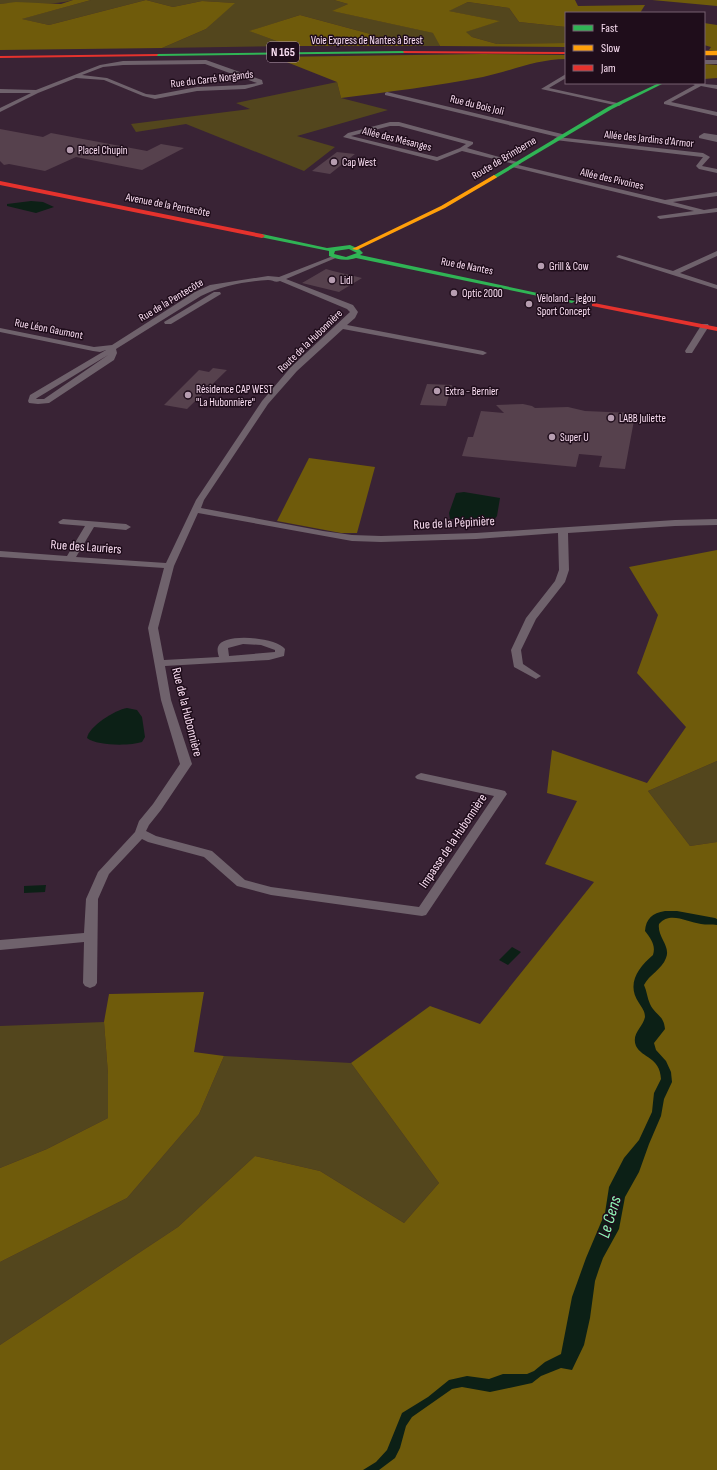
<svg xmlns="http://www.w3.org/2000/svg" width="717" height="1470" viewBox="0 0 717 1470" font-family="'Sofia Sans Condensed',sans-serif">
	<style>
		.green { fill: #53461d }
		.forest { fill: #6f5b0b }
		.water { fill: #0c2016 }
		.building { fill: #56414d }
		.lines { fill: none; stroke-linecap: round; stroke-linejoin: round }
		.street { fill: #6f626c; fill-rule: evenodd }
		.fast { fill: #30b455; fill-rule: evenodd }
		.slow { fill: #ff9f0a; fill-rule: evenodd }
		.jam { fill: #e5322d; fill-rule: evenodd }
		.slow-bridge { stroke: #ff9f0a; stroke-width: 4.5 }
		.poi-dot { fill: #b69db0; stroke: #1f0d1b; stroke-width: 1.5 }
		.labels { text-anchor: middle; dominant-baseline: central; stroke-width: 3; stroke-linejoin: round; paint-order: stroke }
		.far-street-label { font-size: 11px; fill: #fadef2; stroke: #1f0d1b }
		.far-poi-label { font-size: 11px; fill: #fadef2; stroke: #1f0d1b; text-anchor: start }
		.shield { fill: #1f0d1b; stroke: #b89fb2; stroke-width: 1 }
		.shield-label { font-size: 12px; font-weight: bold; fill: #fadef2 }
		.street-label { font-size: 13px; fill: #fadef2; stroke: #1f0d1b }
		.near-water-label { font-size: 17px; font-style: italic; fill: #91faba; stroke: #1f0d1b }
	</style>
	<rect width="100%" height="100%" fill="#392335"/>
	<!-- green -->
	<g class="green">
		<path d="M 0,0 L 73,0 C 50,7 24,1 0,4 Z"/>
		<path d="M 91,0 L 334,0 L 348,4 L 333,11 L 434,33 L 440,46 L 415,46 L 300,15 L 250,31 L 290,46 L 162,48 L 206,29 L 234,3 L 202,1 L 173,7 L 146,0 L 49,25 L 21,19 Z"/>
		<path d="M 468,2 L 509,8 L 519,22 L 566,27 L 566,43 L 497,44 L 472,37 L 465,32 L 499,21 L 448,11 Z"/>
		<path d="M 337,82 L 341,98 L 388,110 L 297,136 L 335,147 L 304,171 L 186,124 L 136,132 L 131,124 L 250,109 L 236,103 Z"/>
		<path d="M 717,761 L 717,842 L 690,846 L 648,791 Z"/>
		<path d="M 104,1022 L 108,1074 L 108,1118 L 47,1149 L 0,1168 L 0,1026 Z"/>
		<path d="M 224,1056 L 351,1063 L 439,1183 L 404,1223 L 320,1171 L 255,1156 L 178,1227 L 0,1345 L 0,1262 L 127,1198 L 199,1114 Z"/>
	</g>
	<!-- forest -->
	<g class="forest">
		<path d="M 73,0 L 91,0 L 22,19 L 49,25 L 146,0 L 173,7 L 202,1 L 235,3 L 206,29 L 162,48 L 0,50 L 0,4 L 16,2 L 61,4 Z"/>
		<path d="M 334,0 L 575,0 L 578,6 L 645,5 L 640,13 L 566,13 L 566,27 L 519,22 L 509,8 L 468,2 L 449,11 L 500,21 L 466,32 L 472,37 L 497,44 L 566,43 L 566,47 L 440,46 L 433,33 L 332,11 L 348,4 Z"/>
		<path d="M 652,0 L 717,0 L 717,6 Z"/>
		<path d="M 300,15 L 415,46 L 290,46 L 249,31 Z"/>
		<path d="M 704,23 L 717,25 L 717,51 L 709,50 L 711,47 L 704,45 Z"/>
		<path d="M 483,54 L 566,55 L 566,59 C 537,59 511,71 483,77 C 436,86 388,92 341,98 L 337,82 L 274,57 Z"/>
		<path d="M 704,64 L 717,65 L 717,78 L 704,79 Z"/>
		<path d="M 309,458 L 375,467 L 357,533 L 341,533 L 277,521 Z"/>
		<path d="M 717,550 L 717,761 L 648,791 L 690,846 L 717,842 L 717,1470 L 0,1470 L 0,1345 L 178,1227 L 255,1156 L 320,1171 L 404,1223 L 439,1183 L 351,1063 L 430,1006 L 480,1024 L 594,882 L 545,864 L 577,801 L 547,793 L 552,750 L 647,783 L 686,727 L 637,673 L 658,615 L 629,567 Z"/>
		<path d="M 204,992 L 194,1052 L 224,1056 L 199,1114 L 127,1198 L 0,1262 L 0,1168 L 47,1149 L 108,1118 L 108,1074 L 104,1022 L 109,994 Z"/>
	</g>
	<!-- water -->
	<g class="water">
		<path d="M 31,201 L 43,202 L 54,207 L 36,213 L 7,206 L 7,204 Z"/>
		<path d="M 464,492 L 500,498 L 497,516 L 494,520 L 485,521 L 450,519 L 449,513 L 456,493 Z"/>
		<path d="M 127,708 L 137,710 L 142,717 L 145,737 L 142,742 C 130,746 97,746 87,738 C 89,726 115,710 127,708 Z"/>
		<path d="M 46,885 L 45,892 L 24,893 L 24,886 Z"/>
		<path d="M 665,911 L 677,911 L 715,918 L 717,919 L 717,925 C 712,924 706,925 701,924 C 687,922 670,911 659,924 C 657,937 671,946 666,958 C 662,969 649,975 644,985 C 647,991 647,998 650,1004 C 655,1015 664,1015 665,1029 L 654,1043 L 656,1050 L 666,1061 L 671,1072 L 672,1082 L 664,1099 L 661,1116 L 649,1144 L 639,1172 L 625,1197 L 619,1229 L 603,1258 L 599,1269 L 595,1281 L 590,1318 L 584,1345 L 572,1370 L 561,1368 L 541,1376 L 532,1383 L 490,1392 L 462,1387 L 452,1389 L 412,1417 L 406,1426 L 400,1448 L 395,1458 L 379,1470 L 363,1470 L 376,1462 L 387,1450 L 402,1413 L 428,1397 L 449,1380 L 467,1376 L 489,1379 L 503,1374 L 527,1374 L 534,1371 L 545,1362 L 561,1354 L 572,1297 L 586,1258 L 605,1213 L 609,1187 L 624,1158 L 639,1140 L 652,1112 L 654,1093 L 661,1079 C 660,1057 642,1058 636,1046 C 631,1034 643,1027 645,1017 C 645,1011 642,1008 639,1003 C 626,984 638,968 653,955 C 656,945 651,939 645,931 C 646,919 652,913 665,911 Z"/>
		<path d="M 512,947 L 521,952 L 508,965 L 499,960 Z"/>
	</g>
	<!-- building -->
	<g class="building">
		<path d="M 0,129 L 43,137 L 51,133 L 147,151 L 161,144 L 184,148 L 142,170 L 76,157 L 45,171 L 9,164 L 4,165 L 0,161 Z"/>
		<path d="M 337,152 L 355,154 L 330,174 L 312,171 Z"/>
		<path d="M 326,269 L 333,271 L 362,278 L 339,292 L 302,283 Z"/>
		<path d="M 213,368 L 227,370 L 187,409 L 164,405 L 199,370 L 209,372 Z"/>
		<path d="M 427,384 L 452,385 L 446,406 L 420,405 Z"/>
		<path d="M 523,404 L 532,406 L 535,408 L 568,407 L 585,411 L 633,413 L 633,415 L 635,415 L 625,469 L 599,467 L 602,456 L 579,454 L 576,467 L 462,456 L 468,437 L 473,437 L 481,411 L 504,413 L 496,405 Z"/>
	</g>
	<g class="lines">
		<!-- street -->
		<g class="street">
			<path d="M 206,60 L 262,80 L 263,84 L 245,89 L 197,91 L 155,99 L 143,96 L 104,80 L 76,78 L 38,93 L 0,112 L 0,108 L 31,93 L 0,93 L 0,89 L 36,90 L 100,65 L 123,61 ZM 205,64 L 257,83 L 245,85 L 197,87 L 155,95 L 146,94 L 107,78 L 82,75 L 103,67 L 123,65 Z"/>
			<rect x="704" y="60" width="13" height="4"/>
			<path d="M 566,74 L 566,78 L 549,88 L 622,104 L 619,106 L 541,89 Z"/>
			<path d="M 691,83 L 717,85 L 717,89 L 701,86 L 671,102 L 717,112 L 717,116 L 664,104 L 664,102 L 695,85 Z"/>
			<path d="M 387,92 L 562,134 L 565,136 L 562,138 L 385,95 L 385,93 Z"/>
			<path d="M 390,122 L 399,122 L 473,142 L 473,144 L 467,148 L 521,163 L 518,165 L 462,151 L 437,161 L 343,137 L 348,133 ZM 390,126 L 399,126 L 466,144 L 460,148 L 437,157 L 351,136 Z"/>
			<path d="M 704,133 L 717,135 L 717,142 L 699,138 L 699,136 Z"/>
			<path d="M 557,137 L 703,153 L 710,157 L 702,166 L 717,169 L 717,173 L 699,169 L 696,166 L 703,157 L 702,157 L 555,140 L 554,139 Z"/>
			<path d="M 514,164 L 665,200 L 717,192 L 717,196 L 673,202 L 704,210 L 717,208 L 717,212 L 660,219 L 657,217 L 658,216 L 694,211 L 512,167 L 512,165 Z"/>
			<path d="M 717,251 L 717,256 L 680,273 L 717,285 L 717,289 L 616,257 L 619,255 L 673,271 Z"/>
			<path d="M 333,256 L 338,257 L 286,279 L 353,305 L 358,312 L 355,318 L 347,325 L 483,351 L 487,353 L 483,355 L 343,329 L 297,371 L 268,404 L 204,500 L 201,508 L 323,531 L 352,535 L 381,536 L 476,533 L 675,520 L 717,519 L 717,525 L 675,526 L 568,533 L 569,570 L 565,582 L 536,619 L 521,650 L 523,664 L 541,676 L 536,679 L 514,667 L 511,650 L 526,618 L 555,581 L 559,570 L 558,533 L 476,539 L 381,542 L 352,541 L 198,513 L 174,566 L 158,628 L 164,660 L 219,657 C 218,654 217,650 218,647 C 222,632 276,637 285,649 L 284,656 L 269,660 L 165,666 L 171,700 L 192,764 L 161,810 L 149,825 L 146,831 L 156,836 L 212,851 L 245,880 L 271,887 L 419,907 L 494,796 L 417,779 L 415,777 L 417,775 L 421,773 L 501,790 L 505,791 L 507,794 L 426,915 L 422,916 L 271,895 L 241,887 L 237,886 L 204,857 L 148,842 L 142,839 L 109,874 L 98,899 L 97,983 L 95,986 L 90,988 L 85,986 L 83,983 L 84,942 L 0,950 L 0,940 L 84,933 L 86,899 L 98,872 L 135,832 L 139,821 L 153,804 L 180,764 L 161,700 L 148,628 L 164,568 L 0,557 L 0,551 L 67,556 L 85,526 L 60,524 L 58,522 L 63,519 L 126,524 L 131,527 L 126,530 L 94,527 L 76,557 L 166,563 L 196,500 L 262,401 L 291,367 L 350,312 L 347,309 L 280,281 C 275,283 273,280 268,280 C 246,281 220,286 201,296 L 116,349 L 117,353 L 114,360 L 49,403 L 38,404 L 29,403 L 28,401 L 30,395 L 106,350 L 100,352 L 93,351 L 0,332 L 0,328 L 94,347 L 112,345 L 195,292 L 210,285 L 268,276 L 279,277 ZM 108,355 L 44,399 L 36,399 L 37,398 ZM 243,644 L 261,645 L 275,650 L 275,652 L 229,656 L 228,648 Z"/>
			<path d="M 214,292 L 220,292 L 221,294 L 171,324 L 165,324 L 164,322 Z"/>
			<path d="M 702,324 L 708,324 L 709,326 L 692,353 L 686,353 L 685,351 Z"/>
		</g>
		<!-- fast -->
		<g class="fast">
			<path d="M 404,51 L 405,53 L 157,56 L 155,55 L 157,54 Z"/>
			<path d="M 659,83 L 664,83 L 612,109 L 496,178 L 491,177 L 608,107 Z"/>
			<path d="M 262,234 L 327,248 L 350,245 L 359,249 L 363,253 L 360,255 L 575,301 L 572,303 L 356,258 C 347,261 338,260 329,256 L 329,251 L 260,237 L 260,235 ZM 349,249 L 357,253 L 346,257 L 334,254 L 335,251 Z"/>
		</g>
		<!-- slow -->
		<path class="slow" d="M 494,175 L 497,177 L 496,178 L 445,208 L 357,250 L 352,249 L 441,206 Z"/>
		<!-- jam -->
		<g class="jam">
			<path d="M 403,51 L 566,52 L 566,54 L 404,53 Z"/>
			<path d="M 158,54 L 157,56 L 0,58 L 0,56 Z"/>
			<path d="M 0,181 L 262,234 L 265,236 L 262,238 L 0,185 Z"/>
			<path d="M 594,303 L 717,327 L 717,331 L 592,306 L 592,304 Z"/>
		</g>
		<!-- slow-bridge -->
		<path class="slow-bridge" d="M 704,53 L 717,53"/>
	</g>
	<!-- markers -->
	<g class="poi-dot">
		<circle cx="70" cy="150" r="4"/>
		<circle cx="334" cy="162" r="4"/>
		<circle cx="541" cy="266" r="4"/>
		<circle cx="332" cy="280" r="4"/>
		<circle cx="454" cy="293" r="4"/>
		<circle cx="529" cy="304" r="4"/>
		<circle cx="437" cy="391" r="4"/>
		<circle cx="188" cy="395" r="4"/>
		<circle cx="611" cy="418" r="4"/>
		<circle cx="552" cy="437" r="4"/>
	</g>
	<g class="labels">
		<!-- far-street labels -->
		<g class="far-street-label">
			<text x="367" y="40">Voie Express de Nantes à Brest</text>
			<text transform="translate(212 79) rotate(-7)">Rue du Carré Norgands</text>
			<text transform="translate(477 105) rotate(14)">Rue du Bois Joli</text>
			<text transform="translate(397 139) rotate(14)">Allée des Mésanges</text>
			<text transform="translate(649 139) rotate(6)">Allée des Jardins d'Armor</text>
			<text transform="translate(504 158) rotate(-31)">Route de Brimberne</text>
			<text transform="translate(612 179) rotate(13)">Allée des Pivoines</text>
			<text transform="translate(168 205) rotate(11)">Avenue de la Pentecôte</text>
			<text transform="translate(467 266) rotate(11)">Rue de Nantes</text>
			<text transform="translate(171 300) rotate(-31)">Rue de la Pentecôte</text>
			<text transform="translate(49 329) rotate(11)">Rue Léon Gaumont</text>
			<text transform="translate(310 341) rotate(-44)">Route de la Hubonnière</text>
		</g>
		<!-- far-poi labels -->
		<g class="far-poi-label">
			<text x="78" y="150">Placel Chupin</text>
			<text x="342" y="162">Cap West</text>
			<text x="549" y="266">Grill &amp; Cow</text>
			<text x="340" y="280">Lidl</text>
			<text x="462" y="293">Optic 2000</text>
			<text x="537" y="298">Véloland - Jegou<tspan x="537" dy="13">Sport Concept</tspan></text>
			<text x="196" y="389">Résidence CAP WEST<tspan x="196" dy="13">"La Hubonnière"</tspan></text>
			<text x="445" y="391">Extra - Bernier</text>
			<text x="619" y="418">LABB Juliette</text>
			<text x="560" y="437">Super U</text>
		</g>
		<!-- shield labels -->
		<rect class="shield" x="267" y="42" width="32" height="20" rx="3"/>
		<g class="shield-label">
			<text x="283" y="52">N 165</text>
		</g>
		<!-- street labels -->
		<g class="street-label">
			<text transform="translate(454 523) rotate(-3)">Rue de la Pépinière</text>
			<text transform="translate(86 547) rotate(4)">Rue des Lauriers</text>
			<text transform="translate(187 712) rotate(76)">Rue de la Hubonnière</text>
			<text transform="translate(453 841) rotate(-56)">Impasse de la Hubonnière</text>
		</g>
		<!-- near-water labels -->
		<g class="near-water-label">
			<text transform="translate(610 1217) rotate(-73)">Le Cens</text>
		</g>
	</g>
	<!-- legend -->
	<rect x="565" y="12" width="140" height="72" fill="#1f0d1b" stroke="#776171"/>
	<rect x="573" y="25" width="20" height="6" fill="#30b455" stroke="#776171"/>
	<text x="601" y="32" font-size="12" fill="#fadef2">Fast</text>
	<rect x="573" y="45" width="20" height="6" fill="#ff9f0a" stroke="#776171"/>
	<text x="601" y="52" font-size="12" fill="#fadef2">Slow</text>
	<rect x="573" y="65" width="20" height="6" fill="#e5322d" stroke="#776171"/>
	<text x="601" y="72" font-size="12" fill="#fadef2">Jam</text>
</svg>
